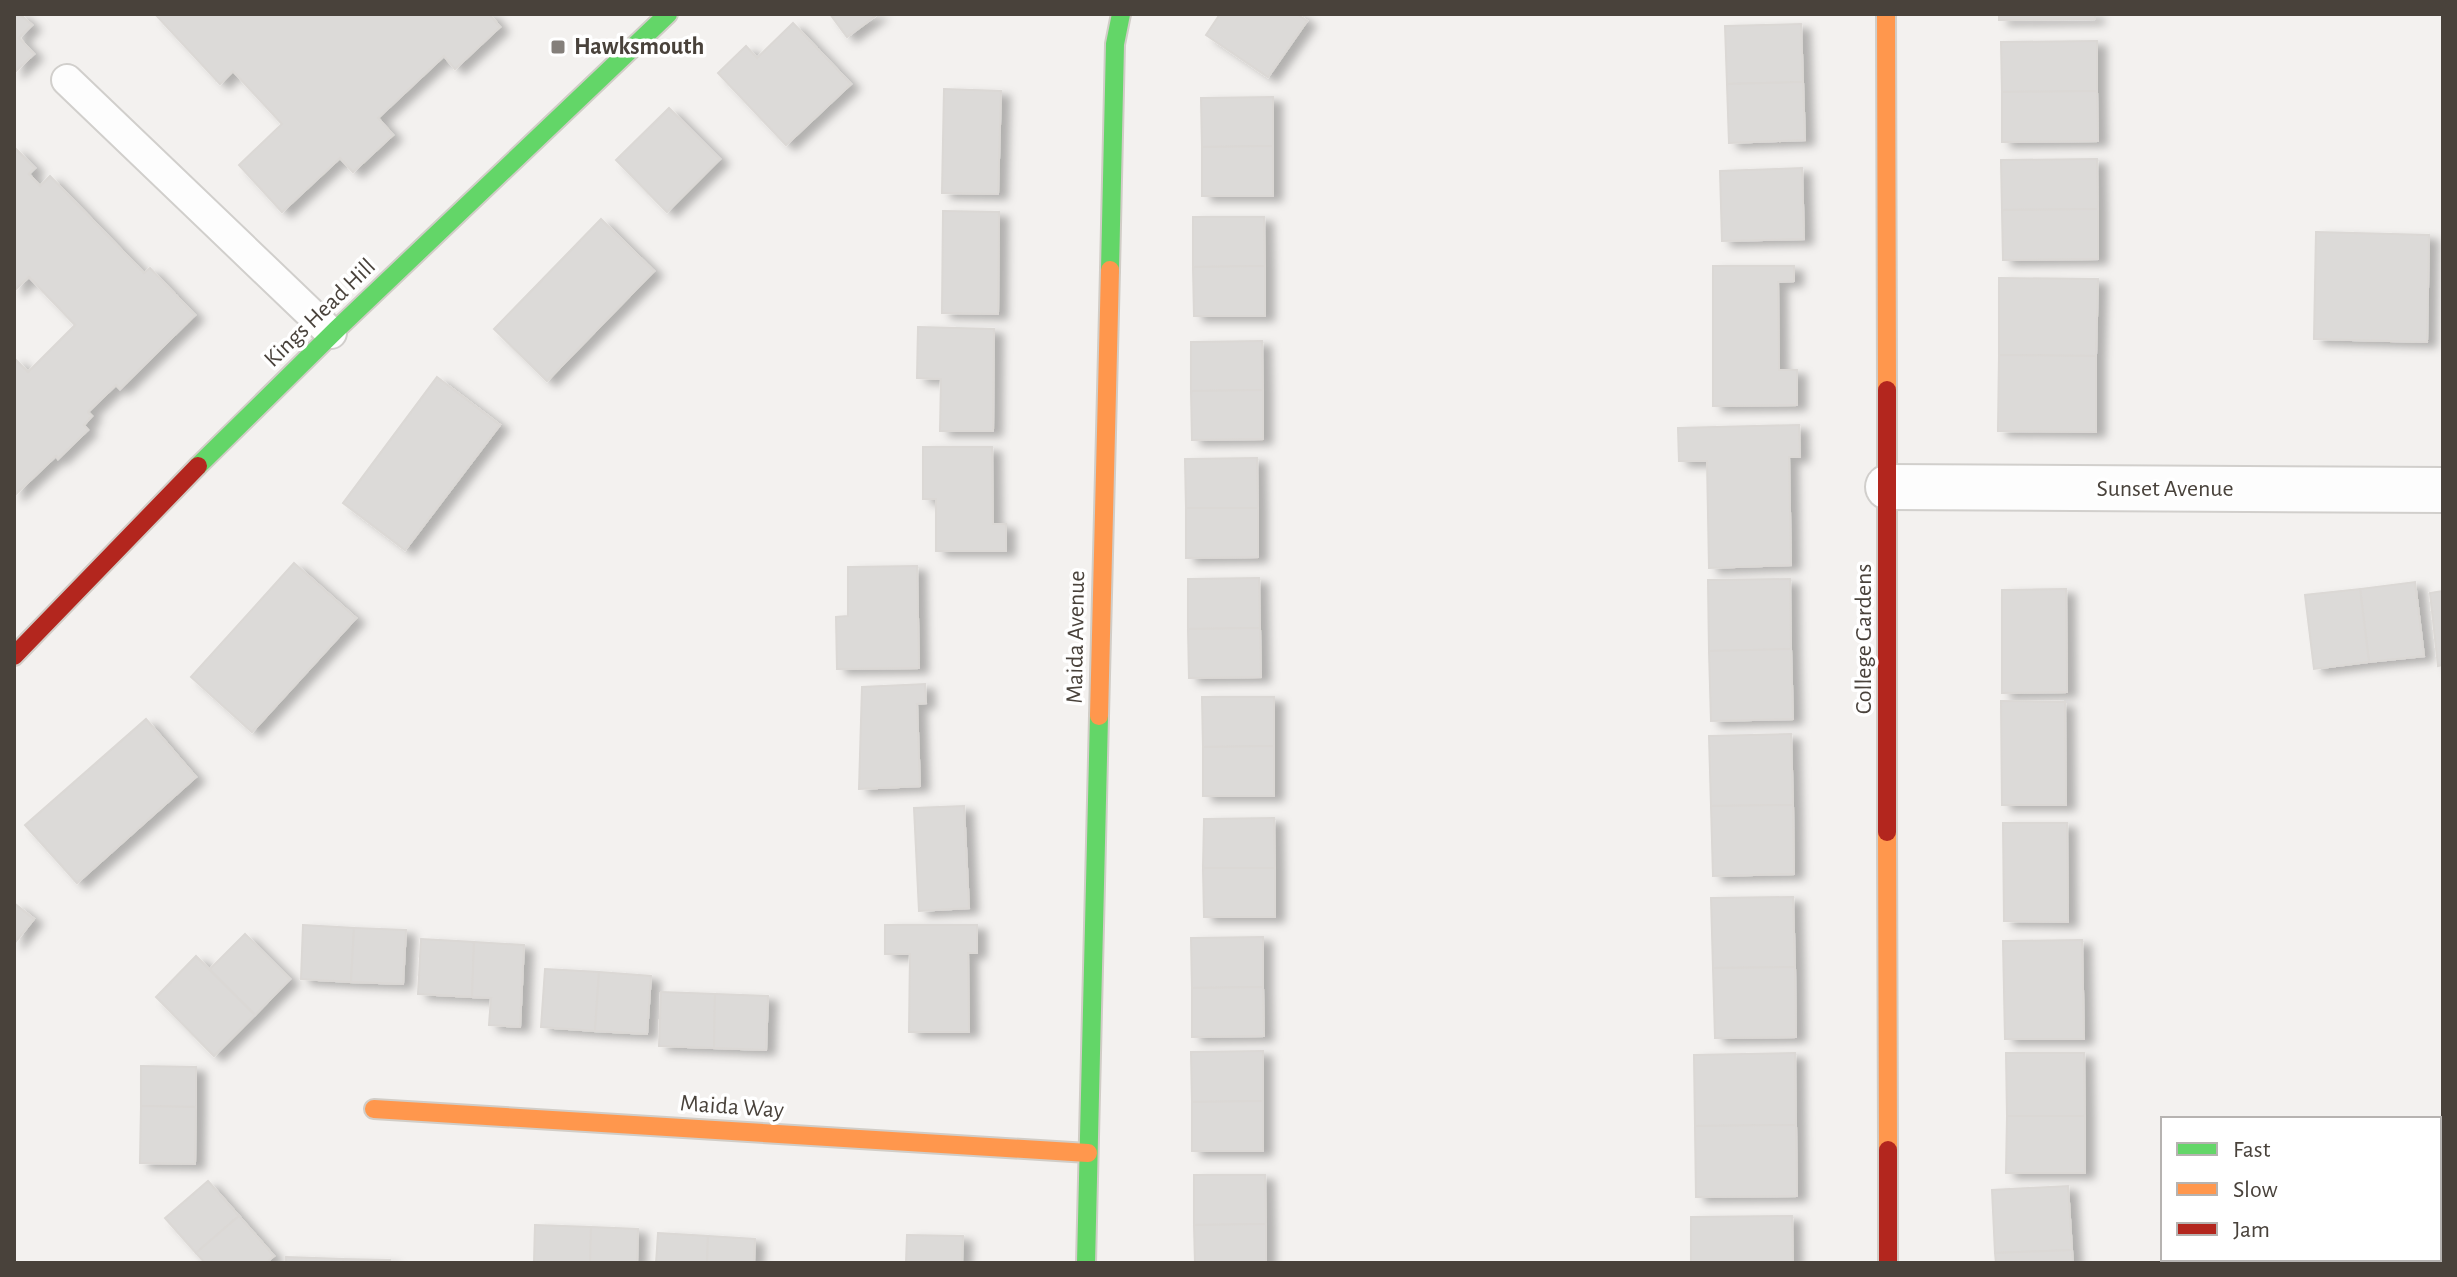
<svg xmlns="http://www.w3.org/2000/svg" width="2457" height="1277" viewBox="0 0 2457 1277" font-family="'Alegreya Sans',sans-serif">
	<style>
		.building { fill: #dcdad8; stroke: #dbd8d5; stroke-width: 2; filter: url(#shadow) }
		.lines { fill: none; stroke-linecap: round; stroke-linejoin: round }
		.lane-casing { stroke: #d1cfcc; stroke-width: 34 }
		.street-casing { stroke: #d1cfcc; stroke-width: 48 }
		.fast-casing { stroke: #d1cdc7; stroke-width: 22 }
		.slow-casing { stroke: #d1cdc7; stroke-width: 22 }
		.jam-casing { stroke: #d1cdc7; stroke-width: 22 }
		.lane { stroke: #fdfdfd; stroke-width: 30 }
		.street { stroke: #fdfdfd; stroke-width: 44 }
		.fast { stroke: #63d668; stroke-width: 18 }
		.slow { stroke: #ff974d; stroke-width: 18 }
		.jam { stroke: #b3261e; stroke-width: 18 }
		.poi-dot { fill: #847f7a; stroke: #fff; stroke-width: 3 }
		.labels { text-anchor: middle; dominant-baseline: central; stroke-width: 7; stroke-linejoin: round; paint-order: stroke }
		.poi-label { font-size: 24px; font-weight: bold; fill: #49423b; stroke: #fff; text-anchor: start }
		.street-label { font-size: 24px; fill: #49423b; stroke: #fff }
	</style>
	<defs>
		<filter id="shadow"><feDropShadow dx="9" dy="5" stdDeviation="4" flood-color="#0004"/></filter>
	</defs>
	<rect width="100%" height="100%" fill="#f3f1ef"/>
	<!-- building -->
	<g class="building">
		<path d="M 14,14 L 20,14 L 32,25 L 19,38 L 34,54 L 14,73 Z"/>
		<path d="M 155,14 L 491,14 L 490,15 L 500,27 L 455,69 L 444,56 L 378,118 L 393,135 L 353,172 L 340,158 L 282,212 L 239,165 L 282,124 L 233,71 L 220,84 Z"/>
		<path d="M 830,14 L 878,14 L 847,37 Z"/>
		<path d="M 1220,14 L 1297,14 L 1307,21 L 1268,77 L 1206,35 Z"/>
		<path d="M 1999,14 L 2095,14 L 2095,19 L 1999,20 Z"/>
		<path d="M 793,23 L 851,84 L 786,145 L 718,73 L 746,46 L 757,58 Z"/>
		<path d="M 1801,24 L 1803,82 L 1727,84 L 1725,26 Z"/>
		<path d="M 2097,41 L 2097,91 L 2002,92 L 2001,42 Z"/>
		<path d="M 1803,82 L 1805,140 L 1729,143 L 1727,84 Z"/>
		<path d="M 944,89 L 1001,91 L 998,194 L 942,193 Z"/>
		<path d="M 2097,91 L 2098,141 L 2002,142 L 2002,92 Z"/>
		<path d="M 1273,97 L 1273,146 L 1202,147 L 1201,98 Z"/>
		<path d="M 669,108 L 720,159 L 667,212 L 616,160 Z"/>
		<path d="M 1273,146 L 1273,196 L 1202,196 L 1202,147 Z"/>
		<path d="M 14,147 L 35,168 L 29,174 L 40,186 L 50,176 L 144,273 L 150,268 L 195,315 L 120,389 L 116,385 L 88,412 L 92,416 L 84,425 L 88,430 L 58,459 L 56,456 L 14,496 L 14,358 L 28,372 L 75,325 L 29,277 L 14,291 Z"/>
		<path d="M 2097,159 L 2098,209 L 2002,210 L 2001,160 Z"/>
		<path d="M 1802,168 L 1804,239 L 1722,241 L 1720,171 Z"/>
		<path d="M 2098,209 L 2098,259 L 2003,260 L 2002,210 Z"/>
		<path d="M 943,211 L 999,212 L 998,314 L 942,313 Z"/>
		<path d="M 1193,217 L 1264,217 L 1265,266 L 1193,267 Z"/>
		<path d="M 601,219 L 654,271 L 547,381 L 494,329 Z"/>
		<path d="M 2316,232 L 2429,235 L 2427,342 L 2314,339 Z"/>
		<path d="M 1265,266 L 1265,316 L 1194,316 L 1193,267 Z"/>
		<path d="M 1713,266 L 1794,266 L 1794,281 L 1778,282 L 1779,370 L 1797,370 L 1797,405 L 1713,406 Z"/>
		<path d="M 1999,278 L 2098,279 L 2096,356 L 1999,355 Z"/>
		<path d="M 918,327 L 994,329 L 993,431 L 940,431 L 941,379 L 917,378 Z"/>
		<path d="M 1262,341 L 1263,390 L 1191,391 L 1191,342 Z"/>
		<path d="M 1999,355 L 2096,356 L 2096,432 L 1998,431 Z"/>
		<path d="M 437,377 L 500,425 L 405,550 L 343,503 Z"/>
		<path d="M 1263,390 L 1263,439 L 1192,440 L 1191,391 Z"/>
		<path d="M 1799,425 L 1800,457 L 1789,457 L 1791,565 L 1709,568 L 1707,461 L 1679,461 L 1678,428 Z"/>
		<path d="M 923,447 L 992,447 L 993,524 L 1006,524 L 1006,551 L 936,551 L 936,499 L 923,499 Z"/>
		<path d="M 1257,458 L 1258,508 L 1186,508 L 1185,459 Z"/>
		<path d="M 1186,508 L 1258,508 L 1258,557 L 1186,558 Z"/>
		<path d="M 294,563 L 356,618 L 252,732 L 191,677 Z"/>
		<path d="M 917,566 L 919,668 L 837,669 L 836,617 L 848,616 L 848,567 Z"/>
		<path d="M 1259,578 L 1260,628 L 1188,629 L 1188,579 Z"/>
		<path d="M 1790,579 L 1791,649 L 1709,651 L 1708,580 Z"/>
		<path d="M 2415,582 L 2424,656 L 2369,662 L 2360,589 Z"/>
		<path d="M 2066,589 L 2067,692 L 2002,693 L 2002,590 Z"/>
		<path d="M 2360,589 L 2369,662 L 2314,669 L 2305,595 Z"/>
		<path d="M 2443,591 L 2443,665 L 2438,666 L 2430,593 Z"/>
		<path d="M 1260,628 L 1261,677 L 1189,678 L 1188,629 Z"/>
		<path d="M 1791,649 L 1793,719 L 1711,721 L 1709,651 Z"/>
		<path d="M 925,684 L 926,703 L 917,704 L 920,786 L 859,789 L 862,687 Z"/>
		<path d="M 1202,697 L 1274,697 L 1274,746 L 1203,747 Z"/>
		<path d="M 2001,701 L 2065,702 L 2066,805 L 2002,805 Z"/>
		<path d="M 146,719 L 196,777 L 77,883 L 25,825 Z"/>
		<path d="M 1791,734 L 1793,805 L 1711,806 L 1709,736 Z"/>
		<path d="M 1274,746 L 1274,796 L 1203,796 L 1203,747 Z"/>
		<path d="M 1793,805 L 1794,874 L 1713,876 L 1711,806 Z"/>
		<path d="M 964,806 L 969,908 L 919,911 L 914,808 Z"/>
		<path d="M 1274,818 L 1275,868 L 1203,868 L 1204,819 Z"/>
		<path d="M 2003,823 L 2067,823 L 2068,922 L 2004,921 Z"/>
		<path d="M 1203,868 L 1275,868 L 1275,917 L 1204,917 Z"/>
		<path d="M 1793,897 L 1795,967 L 1713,968 L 1711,898 Z"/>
		<path d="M 14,903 L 34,919 L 14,944 Z"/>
		<path d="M 303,925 L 354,928 L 351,982 L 301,979 Z"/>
		<path d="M 885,925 L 977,925 L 977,953 L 968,953 L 969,1032 L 909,1032 L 910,954 L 885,954 Z"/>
		<path d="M 354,928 L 406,930 L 403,984 L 351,982 Z"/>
		<path d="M 245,934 L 290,979 L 255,1015 L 209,970 Z"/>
		<path d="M 1263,937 L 1263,987 L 1192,988 L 1191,938 Z"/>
		<path d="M 421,939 L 474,942 L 472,997 L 418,994 Z"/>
		<path d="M 2082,940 L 2084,1039 L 2005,1039 L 2003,941 Z"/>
		<path d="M 474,942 L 524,945 L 520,1027 L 489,1025 L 491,998 L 472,997 Z"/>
		<path d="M 196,956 L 255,1015 L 214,1056 L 156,997 Z"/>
		<path d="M 1795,967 L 1796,1037 L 1715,1038 L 1713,968 Z"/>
		<path d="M 545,969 L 599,972 L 595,1031 L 541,1027 Z"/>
		<path d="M 599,972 L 651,976 L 647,1034 L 595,1031 Z"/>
		<path d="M 1263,987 L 1264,1036 L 1192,1037 L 1192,988 Z"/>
		<path d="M 661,992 L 715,994 L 714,1048 L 659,1046 Z"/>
		<path d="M 715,994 L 768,996 L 766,1050 L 714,1048 Z"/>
		<path d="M 1263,1051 L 1263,1101 L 1192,1102 L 1191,1052 Z"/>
		<path d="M 1795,1053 L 1796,1125 L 1695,1126 L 1694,1055 Z"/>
		<path d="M 2006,1053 L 2084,1053 L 2085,1116 L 2007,1116 Z"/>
		<path d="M 141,1066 L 196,1067 L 196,1107 L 141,1106 Z"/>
		<path d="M 1263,1101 L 1263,1151 L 1192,1151 L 1192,1102 Z"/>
		<path d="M 141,1106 L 196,1107 L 195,1164 L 140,1163 Z"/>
		<path d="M 2007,1116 L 2085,1116 L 2085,1173 L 2006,1173 Z"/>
		<path d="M 1796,1125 L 1797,1196 L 1696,1197 L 1695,1126 Z"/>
		<path d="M 1194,1175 L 1265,1175 L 1266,1224 L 1194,1225 Z"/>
		<path d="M 208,1181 L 239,1216 L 196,1253 L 165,1218 Z"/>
		<path d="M 2439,1181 L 2443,1181 L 2443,1263 L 2415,1263 L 2415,1259 L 2439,1259 Z"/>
		<path d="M 2068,1186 L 2072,1250 L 1995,1253 L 1992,1190 Z"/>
		<path d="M 239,1216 L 274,1256 L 266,1263 L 205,1263 L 196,1253 Z"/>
		<path d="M 1792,1216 L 1793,1263 L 1691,1263 L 1691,1217 Z"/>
		<path d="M 1266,1224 L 1266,1263 L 1195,1263 L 1194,1225 Z"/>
		<path d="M 535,1225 L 591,1227 L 590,1263 L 534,1263 Z"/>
		<path d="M 591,1227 L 638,1229 L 637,1263 L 590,1263 Z"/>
		<path d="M 658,1233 L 708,1236 L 707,1263 L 656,1263 Z"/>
		<path d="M 907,1235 L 963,1236 L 962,1263 L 906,1263 Z"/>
		<path d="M 708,1236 L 755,1239 L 754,1263 L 707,1263 Z"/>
		<path d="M 2072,1250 L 2073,1263 L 1996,1263 L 1995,1253 Z"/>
		<path d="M 286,1257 L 343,1259 L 343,1263 L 286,1263 Z"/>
		<path d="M 343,1259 L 390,1260 L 390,1263 L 343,1263 Z"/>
		<rect x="2317" y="1259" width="71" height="4"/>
	</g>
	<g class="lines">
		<defs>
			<path id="lane" d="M 67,80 L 331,333"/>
			<path id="street" d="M 1888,487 L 2443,490"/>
			<g id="fast">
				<path d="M 1110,270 L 1115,44 L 1121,14"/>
				<path d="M 198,466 L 336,330 L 668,14"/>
				<path d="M 1086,1263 L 1099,716"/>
			</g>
			<g id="slow">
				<path d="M 1886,14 L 1887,390"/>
				<path d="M 1099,716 L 1110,270"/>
				<path d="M 1887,832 L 1888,1150"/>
				<path d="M 374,1109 L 1088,1153"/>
			</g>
			<g id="jam">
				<path d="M 1887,390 L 1887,832"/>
				<path d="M 14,656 L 198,466"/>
				<path d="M 1888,1150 L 1888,1263"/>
			</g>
		</defs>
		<!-- lane casing -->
		<use href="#lane" class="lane-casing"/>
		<!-- street casing -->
		<use href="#street" class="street-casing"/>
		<!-- fast casing -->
		<use href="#fast" class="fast-casing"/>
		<!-- slow casing -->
		<use href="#slow" class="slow-casing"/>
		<!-- jam casing -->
		<use href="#jam" class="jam-casing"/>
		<!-- lane -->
		<use href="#lane" class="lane"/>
		<!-- street -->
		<use href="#street" class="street"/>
		<!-- fast -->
		<use href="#fast" class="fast"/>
		<!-- slow -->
		<use href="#slow" class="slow"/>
		<!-- jam -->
		<use href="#jam" class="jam"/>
	</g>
	<!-- markers -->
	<rect class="poi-dot" x="550" y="39" width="16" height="16" rx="4"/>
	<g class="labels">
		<!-- poi labels -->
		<g class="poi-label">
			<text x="574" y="47">Hawksmouth</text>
		</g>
		<!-- street labels -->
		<g class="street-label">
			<text transform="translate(320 313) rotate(-44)">Kings Head Hill</text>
			<text x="2165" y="489">Sunset Avenue</text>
			<text transform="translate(1076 637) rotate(-89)">Maida Avenue</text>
			<text transform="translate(1864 639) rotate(-90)">College Gardens</text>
			<text transform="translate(732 1107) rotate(4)">Maida Way</text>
		</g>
	</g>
	<!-- border -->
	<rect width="2457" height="1277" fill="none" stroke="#49423b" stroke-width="32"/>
	<!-- legend -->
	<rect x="2161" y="1117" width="280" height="144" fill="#ffffff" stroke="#b6b3b1" stroke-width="2"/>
	<rect x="2177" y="1143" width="40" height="12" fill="#63d668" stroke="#b6b3b1" stroke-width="2"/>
	<text x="2233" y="1157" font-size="24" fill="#49423b">Fast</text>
	<rect x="2177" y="1183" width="40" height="12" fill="#ff974d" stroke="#b6b3b1" stroke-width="2"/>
	<text x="2233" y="1197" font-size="24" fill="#49423b">Slow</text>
	<rect x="2177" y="1223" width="40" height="12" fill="#b3261e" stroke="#b6b3b1" stroke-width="2"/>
	<text x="2233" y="1237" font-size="24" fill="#49423b">Jam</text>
</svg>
